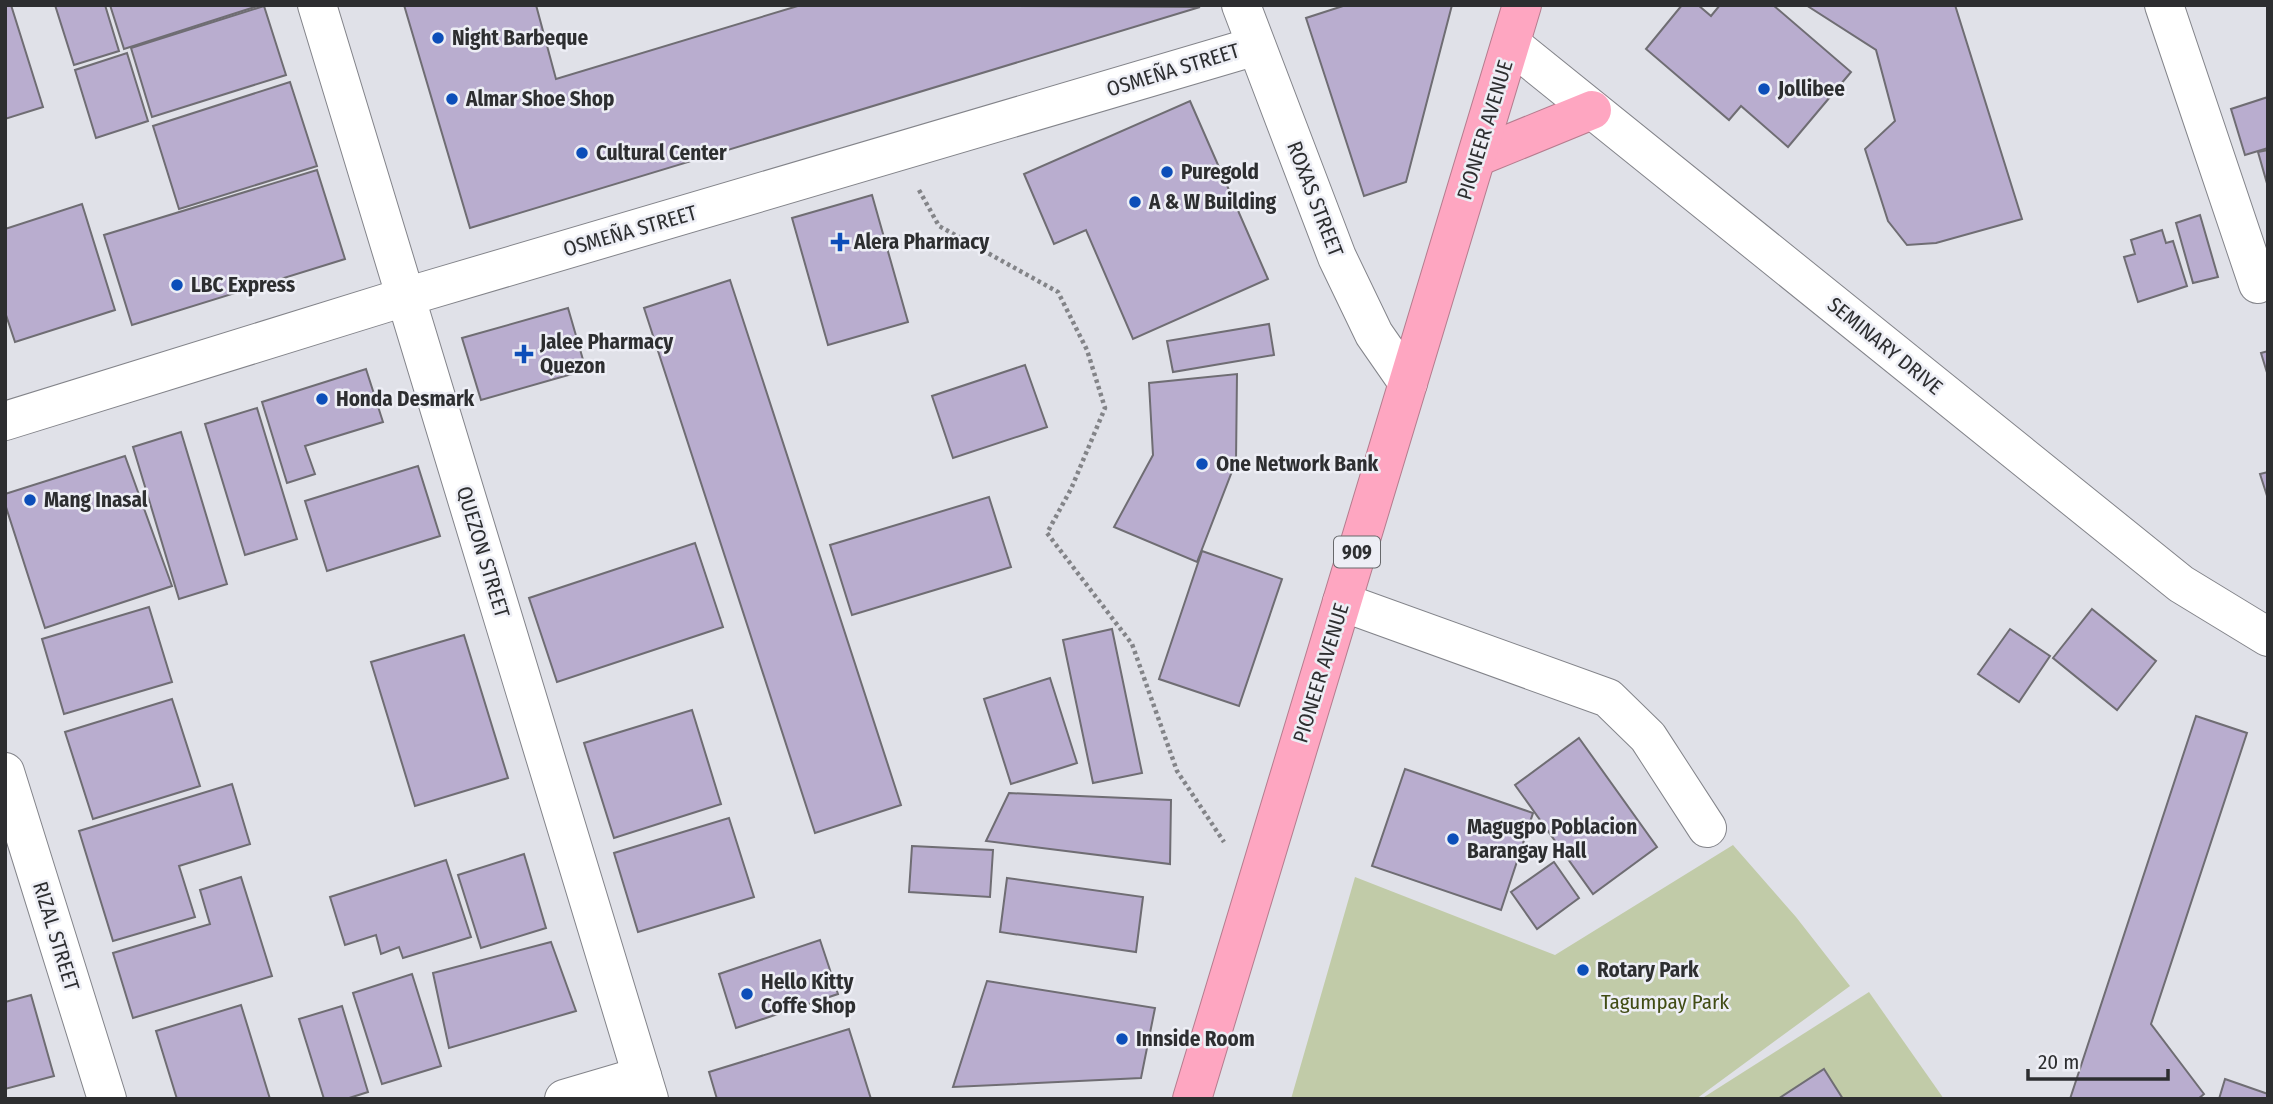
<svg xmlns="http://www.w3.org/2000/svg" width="2273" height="1104" viewBox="0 0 2273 1104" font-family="'Fira Sans Condensed',sans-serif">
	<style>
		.green { fill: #c1cba8 }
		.building { fill: #b9adcf; stroke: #6f6d73; stroke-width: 2 }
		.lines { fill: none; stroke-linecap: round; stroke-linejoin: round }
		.minor-casing { stroke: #83848a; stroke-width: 40 }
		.highway-casing { stroke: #b57c8e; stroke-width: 40 }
		.path { stroke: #838488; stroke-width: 4.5; stroke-dasharray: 3.5 3.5; stroke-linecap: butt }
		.minor { stroke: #fff; stroke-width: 38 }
		.highway { stroke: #fea6c1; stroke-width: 38 }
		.poi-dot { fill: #0c4eb9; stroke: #edeef5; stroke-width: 2.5 }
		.labels { text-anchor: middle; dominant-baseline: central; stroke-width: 5; stroke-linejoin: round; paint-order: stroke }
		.shield { fill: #edeef5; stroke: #67686b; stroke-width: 2 }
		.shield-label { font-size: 19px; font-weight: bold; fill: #2d2e30 }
		.poi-label { font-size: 21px; font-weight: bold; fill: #2d2e30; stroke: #edeef5; text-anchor: start }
		.street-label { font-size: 21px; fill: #2d2e30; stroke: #edeef5 }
		.park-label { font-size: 21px; fill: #414c14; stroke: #edeef5 }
	</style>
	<rect width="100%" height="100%" fill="#e0e1e8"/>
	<!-- green -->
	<g class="green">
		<path d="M 1733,845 L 1796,917 L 1850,986 L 1696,1099 L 1291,1099 L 1355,877 L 1555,955 Z"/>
		<path d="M 1869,992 L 1944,1099 L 1701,1099 Z"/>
	</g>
	<!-- building -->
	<g class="building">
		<path d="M 5,5 L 11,5 L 43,107 L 5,119 Z"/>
		<path d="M 55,5 L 105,5 L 119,51 L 74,65 Z"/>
		<path d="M 110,5 L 261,5 L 124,49 Z"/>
		<path d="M 404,5 L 536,5 L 556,79 L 801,5 L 1200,7 L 470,228 Z"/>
		<path d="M 1346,5 L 1452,5 L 1406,182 L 1364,196 L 1306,18 Z"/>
		<path d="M 1682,5 L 1698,5 L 1711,16 L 1720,5 L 1773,5 L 1851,72 L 1788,147 L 1741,106 L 1729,120 L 1646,49 Z"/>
		<path d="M 1806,5 L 1955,5 L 2022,219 L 1936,243 L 1907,245 L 1888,221 L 1865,149 L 1895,121 L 1876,50 Z"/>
		<path d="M 264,6 L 286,75 L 152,117 L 131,48 Z"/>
		<path d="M 127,53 L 148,121 L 96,138 L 75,70 Z"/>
		<path d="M 290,82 L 317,166 L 179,209 L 153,126 Z"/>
		<path d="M 2268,97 L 2268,148 L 2245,155 L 2231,109 Z"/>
		<path d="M 1190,101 L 1268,279 L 1133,339 L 1086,230 L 1054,244 L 1024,174 Z"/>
		<path d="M 2268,150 L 2268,187 L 2258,152 Z"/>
		<path d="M 317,170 L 345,259 L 132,325 L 104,235 Z"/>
		<path d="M 872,195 L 908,322 L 828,345 L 792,218 Z"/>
		<path d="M 82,204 L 115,310 L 15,342 L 5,312 L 5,229 Z"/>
		<path d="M 2200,215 L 2218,277 L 2193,283 L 2176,223 Z"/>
		<path d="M 2162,230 L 2166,243 L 2173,241 L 2187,286 L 2138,302 L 2124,257 L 2135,254 L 2131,240 Z"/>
		<path d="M 730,280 L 901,805 L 815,833 L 644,308 Z"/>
		<path d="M 568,308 L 586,370 L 481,400 L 462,338 Z"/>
		<path d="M 1269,324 L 1274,355 L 1173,372 L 1167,341 Z"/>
		<path d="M 2268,351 L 2268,376 L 2261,353 Z"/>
		<path d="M 1025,365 L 1047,427 L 953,458 L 932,396 Z"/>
		<path d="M 366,369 L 383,422 L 305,446 L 315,474 L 287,483 L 262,402 Z"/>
		<path d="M 1237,374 L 1236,461 L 1197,562 L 1114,527 L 1153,455 L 1149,383 Z"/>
		<path d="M 257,408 L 297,539 L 245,555 L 205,424 Z"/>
		<path d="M 181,432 L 227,584 L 179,599 L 133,447 Z"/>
		<path d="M 125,456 L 172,586 L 45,628 L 5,504 L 5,494 Z"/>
		<path d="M 418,466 L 440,536 L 327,571 L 305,501 Z"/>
		<path d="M 2268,472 L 2268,499 L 2260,474 Z"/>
		<path d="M 989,497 L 1011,567 L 852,615 L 830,545 Z"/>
		<path d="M 695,543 L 723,627 L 557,682 L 529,598 Z"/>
		<path d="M 1202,551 L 1282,579 L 1239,706 L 1159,679 Z"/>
		<path d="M 149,607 L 172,682 L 64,714 L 42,639 Z"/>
		<path d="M 2092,609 L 2156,661 L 2117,710 L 2053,658 Z"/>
		<path d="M 1112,629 L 1142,773 L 1093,783 L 1063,640 Z"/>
		<path d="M 2010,629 L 2050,656 L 2019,702 L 1978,674 Z"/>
		<path d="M 464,635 L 508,778 L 415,806 L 371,662 Z"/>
		<path d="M 1050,678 L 1077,763 L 1011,784 L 984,699 Z"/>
		<path d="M 172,699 L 200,786 L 93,819 L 65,732 Z"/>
		<path d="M 692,710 L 721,804 L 614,838 L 584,743 Z"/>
		<path d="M 2196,716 L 2247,733 L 2151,1024 L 2204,1094 L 2198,1099 L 2070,1099 Z"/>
		<path d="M 1579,738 L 1657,847 L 1593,894 L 1515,785 Z"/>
		<path d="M 1405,769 L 1533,813 L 1501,910 L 1372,866 Z"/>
		<path d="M 232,784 L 250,844 L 179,866 L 195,917 L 113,941 L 79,831 Z"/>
		<path d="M 1009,793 L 1171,800 L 1170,864 L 986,841 Z"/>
		<path d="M 729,818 L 754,897 L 638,932 L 614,853 Z"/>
		<path d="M 912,846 L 993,850 L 990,897 L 909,892 Z"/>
		<path d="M 524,854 L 546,928 L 481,948 L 458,875 Z"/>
		<path d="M 446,860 L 471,937 L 403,958 L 399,947 L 381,954 L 376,935 L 345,945 L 330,897 Z"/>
		<path d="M 1554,862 L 1579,898 L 1537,929 L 1511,892 Z"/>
		<path d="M 241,877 L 272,976 L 133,1018 L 113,953 L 210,924 L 200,890 Z"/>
		<path d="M 1007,878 L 1143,897 L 1136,952 L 1000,932 Z"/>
		<path d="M 820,940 L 838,994 L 736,1028 L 719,974 Z"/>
		<path d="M 551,942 L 576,1011 L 449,1048 L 433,973 Z"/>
		<path d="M 412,974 L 441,1066 L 382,1084 L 353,993 Z"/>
		<path d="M 987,981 L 1155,1008 L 1141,1078 L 953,1087 Z"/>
		<path d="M 31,995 L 54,1076 L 5,1089 L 5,1002 Z"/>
		<path d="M 241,1005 L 270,1099 L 177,1099 L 156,1031 Z"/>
		<path d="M 342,1006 L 368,1092 L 346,1099 L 324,1099 L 299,1019 Z"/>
		<path d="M 849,1029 L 871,1099 L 717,1099 L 709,1072 Z"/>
		<path d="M 1824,1069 L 1843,1099 L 1778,1099 Z"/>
		<path d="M 2225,1079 L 2268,1094 L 2268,1099 L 2219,1099 Z"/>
	</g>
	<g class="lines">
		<defs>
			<g id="minor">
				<path d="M 317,5 L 649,1099"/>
				<path d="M 1241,5 L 1337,257 L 1374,334 L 1408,383"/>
				<path d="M 2164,5 L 2258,284"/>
				<path d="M 1511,44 L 2181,584 L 2268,637"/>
				<path d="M 5,421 L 405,297 L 1256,46"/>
				<path d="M 1342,602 L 1608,698 L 1648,737 L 1707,828"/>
				<path d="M 5,772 L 107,1099"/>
				<path d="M 564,1099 L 642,1076"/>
			</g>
			<g id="highway">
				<path d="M 1477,157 L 1592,110"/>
				<path d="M 1192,1099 L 1522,5"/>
			</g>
		</defs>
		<!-- minor casing -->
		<use href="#minor" class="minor-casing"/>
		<!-- highway casing -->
		<use href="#highway" class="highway-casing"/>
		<!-- path -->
		<path class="path" d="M 919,190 L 939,226 L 1058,292 L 1087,350 L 1105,408 L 1071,489 L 1047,533 L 1132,644 L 1177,771 L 1224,842"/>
		<!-- minor -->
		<use href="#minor" class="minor"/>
		<!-- highway -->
		<use href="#highway" class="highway"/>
	</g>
	<!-- markers -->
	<g class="poi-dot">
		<circle cx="438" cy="38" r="7"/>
		<circle cx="1764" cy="89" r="7"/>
		<circle cx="452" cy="99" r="7"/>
		<circle cx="582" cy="153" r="7"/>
		<circle cx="1167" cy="172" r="7"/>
		<circle cx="1135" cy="202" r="7"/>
		<path d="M836.5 231.5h7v7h7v7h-7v7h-7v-7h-7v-7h7z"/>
		<circle cx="177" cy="285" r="7"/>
		<path d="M520.5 343.5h7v7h7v7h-7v7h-7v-7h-7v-7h7z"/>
		<circle cx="322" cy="399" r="7"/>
		<circle cx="1202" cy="464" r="7"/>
		<circle cx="30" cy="500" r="7"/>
		<circle cx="1453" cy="839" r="7"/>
		<circle cx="1583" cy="970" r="7"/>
		<circle cx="747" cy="994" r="7"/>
		<circle cx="1122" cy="1039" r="7"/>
	</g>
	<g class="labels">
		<!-- shield labels -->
		<rect class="shield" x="1334" y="536.5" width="46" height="31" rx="5"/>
		<g class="shield-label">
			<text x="1357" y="552">909</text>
		</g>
		<!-- poi labels -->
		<g class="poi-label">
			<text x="452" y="38">Night Barbeque</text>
			<text x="1778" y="89">Jollibee</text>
			<text x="466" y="99">Almar Shoe Shop</text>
			<text x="596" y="153">Cultural Center</text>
			<text x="1181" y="172">Puregold</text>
			<text x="1149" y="202">A &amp; W Building</text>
			<text x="854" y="242">Alera Pharmacy</text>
			<text x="191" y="285">LBC Express</text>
			<text x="540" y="342">Jalee Pharmacy<tspan x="540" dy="24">Quezon</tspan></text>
			<text x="336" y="399">Honda Desmark</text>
			<text x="1216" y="464">One Network Bank</text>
			<text x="44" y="500">Mang Inasal</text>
			<text x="1467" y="827">Magugpo Poblacion<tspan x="1467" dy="24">Barangay Hall</tspan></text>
			<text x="1597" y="970">Rotary Park</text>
			<text x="761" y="982">Hello Kitty<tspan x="761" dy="24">Coffe Shop</tspan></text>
			<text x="1136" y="1039">Innside Room</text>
		</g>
		<!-- street labels -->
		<g class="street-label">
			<text transform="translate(1173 70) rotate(-17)">OSMEÑA STREET</text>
			<text transform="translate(1485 130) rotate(-73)">PIONEER AVENUE</text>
			<text transform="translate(1315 199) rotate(69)">ROXAS STREET</text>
			<text transform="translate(630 231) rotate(-16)">OSMEÑA STREET</text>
			<text transform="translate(1885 346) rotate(39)">SEMINARY DRIVE</text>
			<text transform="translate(483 552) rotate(73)">QUEZON STREET</text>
			<text transform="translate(1321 673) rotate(-73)">PIONEER AVENUE</text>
			<text transform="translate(56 936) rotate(73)">RIZAL STREET</text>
		</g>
		<!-- park labels -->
		<g class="park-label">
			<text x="1665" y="1002">Tagumpay Park</text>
		</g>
	</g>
	<!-- border -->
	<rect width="2273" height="1104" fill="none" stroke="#2d2e30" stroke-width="14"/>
	<!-- scale -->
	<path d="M2028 1069v10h140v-10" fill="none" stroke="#2d2e30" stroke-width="3.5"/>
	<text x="2038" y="1069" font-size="21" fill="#2d2e30" stroke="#edeef5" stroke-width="5" paint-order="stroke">20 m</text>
</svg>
